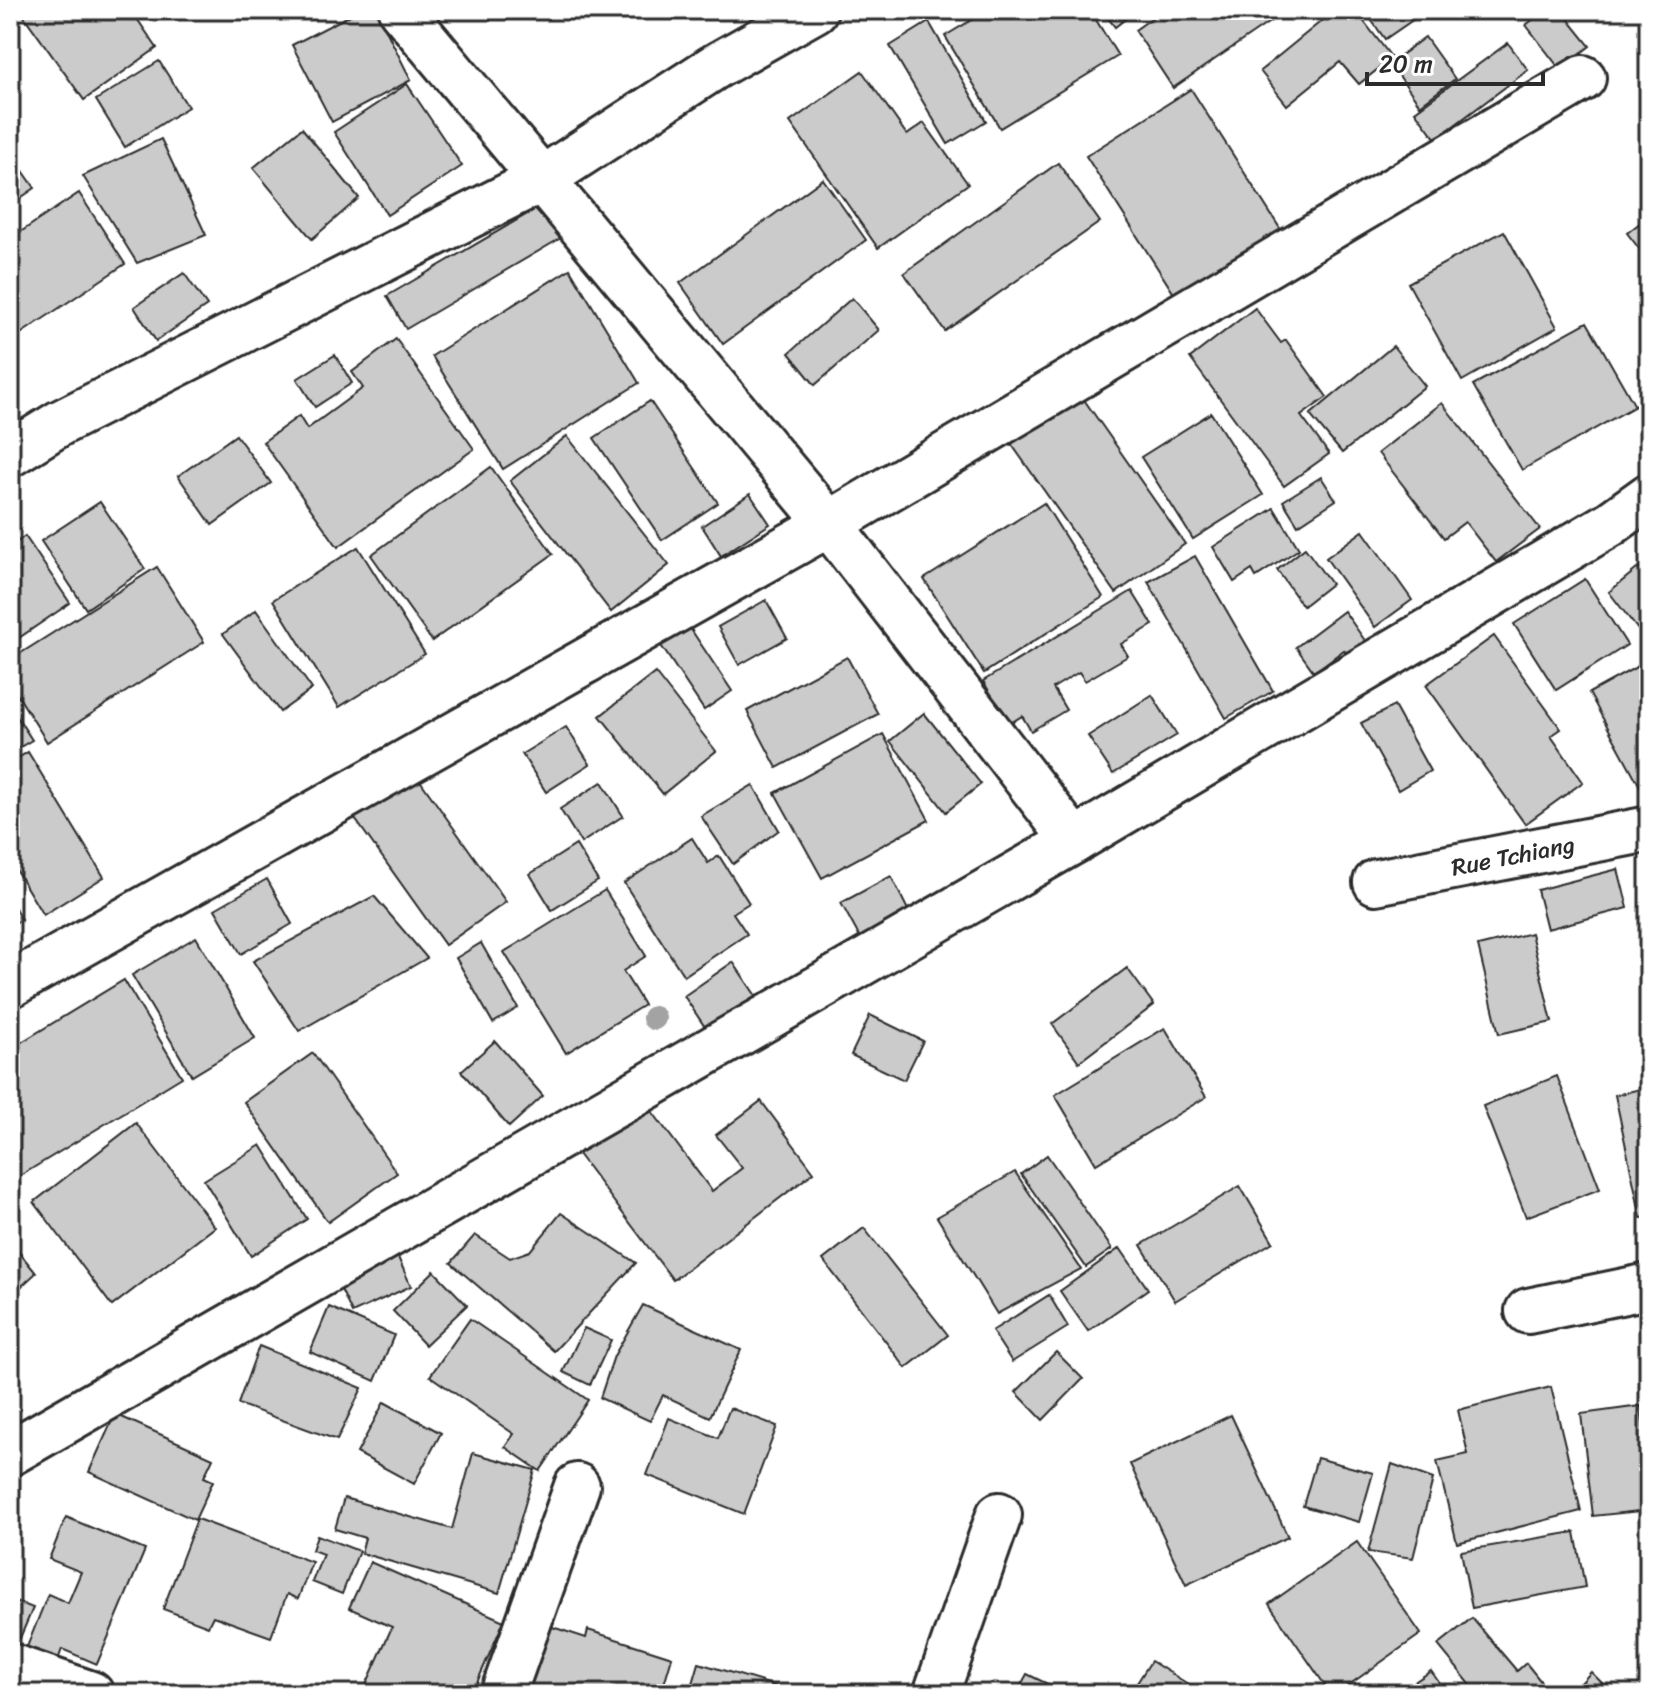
<svg xmlns="http://www.w3.org/2000/svg" width="1659" height="1704" viewBox="0 0 1659 1704" font-family="Sriracha,sans-serif">
	<style>
		.building { fill: #cbcbcb; stroke: #2b2b2b; stroke-width: 2 }
		.lines { fill: none; stroke-linecap: round; stroke-linejoin: round }
		.minor-casing { stroke: #2b2b2b; stroke-width: 50 }
		.minor { stroke: #fff; stroke-width: 44 }
		.tree { fill: #a3a3a3 }
		.labels { text-anchor: middle; dominant-baseline: central; stroke-width: 6; stroke-linejoin: round; paint-order: stroke }
		.street-label { font-size: 24px; fill: #2b2b2b; stroke: #fff }
	</style>
	<rect width="100%" height="100%" fill="#fff"/>
	<filter id="ink" filterUnits="userSpaceOnUse"><feTurbulence type="fractalNoise" baseFrequency=".0125" numOctaves="2"/><feDisplacementMap in="SourceGraphic" scale="16" xChannelSelector="R" yChannelSelector="G"/><feConvolveMatrix kernelMatrix="1 2 1 2 8 2 1 2 1" color-interpolation-filters="sRGB"/></filter>
	<g filter="url(#ink)">
		<!-- building -->
		<g class="building">
			<path d="M 23,10 L 131,10 L 157,48 L 84,100 L 21,12 Z"/>
			<path d="M 360,10 L 376,10 L 411,80 L 332,122 L 292,45 Z"/>
			<path d="M 988,10 L 1090,10 L 1118,56 L 1000,128 L 945,36 Z"/>
			<path d="M 1102,10 L 1137,10 L 1115,27 Z"/>
			<path d="M 1163,10 L 1287,10 L 1173,88 L 1135,30 Z"/>
			<path d="M 1335,10 L 1355,10 L 1392,58 L 1359,84 L 1340,62 L 1287,105 L 1260,71 Z"/>
			<path d="M 1364,10 L 1412,10 L 1417,17 L 1385,39 Z"/>
			<path d="M 1545,10 L 1561,10 L 1590,46 L 1560,69 L 1526,25 Z"/>
			<path d="M 929,22 L 986,121 L 948,144 L 890,46 Z"/>
			<path d="M 1425,37 L 1455,79 L 1420,105 L 1390,63 Z"/>
			<path d="M 1508,43 L 1528,70 L 1436,139 L 1415,111 Z"/>
			<path d="M 159,61 L 188,107 L 125,147 L 96,100 Z"/>
			<path d="M 862,71 L 907,135 L 924,123 L 968,184 L 878,248 L 790,122 Z"/>
			<path d="M 407,84 L 462,166 L 387,215 L 334,132 Z"/>
			<path d="M 1191,89 L 1288,241 L 1183,308 L 1086,156 Z"/>
			<path d="M 302,128 L 359,198 L 312,239 L 253,168 Z"/>
			<path d="M 161,139 L 206,235 L 137,263 L 83,176 Z"/>
			<path d="M 10,152 L 35,188 L 10,205 Z"/>
			<path d="M 1058,163 L 1100,222 L 945,331 L 904,273 Z"/>
			<path d="M 823,179 L 866,240 L 723,344 L 680,283 Z"/>
			<path d="M 79,193 L 125,264 L 10,341 L 10,239 Z"/>
			<path d="M 543,205 L 561,238 L 406,329 L 387,296 Z"/>
			<path d="M 1649,216 L 1649,261 L 1627,233 Z"/>
			<path d="M 1504,231 L 1557,327 L 1462,381 L 1408,283 Z"/>
			<path d="M 570,269 L 639,383 L 503,469 L 432,356 Z"/>
			<path d="M 184,273 L 207,306 L 156,341 L 134,307 Z"/>
			<path d="M 852,298 L 879,330 L 815,385 L 789,353 Z"/>
			<path d="M 1255,308 L 1281,343 L 1286,340 L 1327,397 L 1301,416 L 1329,454 L 1284,486 L 1190,358 Z"/>
			<path d="M 1587,322 L 1635,406 L 1522,470 L 1473,385 Z"/>
			<path d="M 396,339 L 474,449 L 338,547 L 263,442 L 299,416 L 307,429 L 363,388 L 352,372 Z"/>
			<path d="M 1393,346 L 1425,386 L 1342,453 L 1310,415 Z"/>
			<path d="M 335,355 L 352,383 L 315,407 L 297,379 Z"/>
			<path d="M 1080,394 L 1185,544 L 1116,593 L 1010,442 Z"/>
			<path d="M 650,401 L 718,503 L 662,540 L 594,438 Z"/>
			<path d="M 1442,403 L 1540,529 L 1496,562 L 1465,522 L 1444,538 L 1378,453 Z"/>
			<path d="M 1211,413 L 1263,495 L 1193,539 L 1141,457 Z"/>
			<path d="M 236,435 L 271,483 L 212,525 L 178,476 Z"/>
			<path d="M 567,436 L 669,565 L 611,612 L 510,481 Z"/>
			<path d="M 491,467 L 553,554 L 432,641 L 371,555 Z"/>
			<path d="M 1321,477 L 1336,500 L 1298,525 L 1283,501 Z"/>
			<path d="M 750,494 L 770,524 L 721,556 L 702,526 Z"/>
			<path d="M 100,502 L 145,569 L 86,609 L 41,541 Z"/>
			<path d="M 1044,503 L 1103,597 L 984,673 L 924,579 Z"/>
			<path d="M 1274,508 L 1299,549 L 1256,577 L 1252,570 L 1234,582 L 1213,547 Z"/>
			<path d="M 1363,531 L 1412,600 L 1375,627 L 1326,558 Z"/>
			<path d="M 25,536 L 70,603 L 10,644 L 10,547 Z"/>
			<path d="M 358,547 L 425,654 L 339,707 L 273,600 Z"/>
			<path d="M 1305,548 L 1331,584 L 1303,606 L 1277,570 Z"/>
			<path d="M 1195,556 L 1273,691 L 1226,718 L 1148,582 Z"/>
			<path d="M 1649,559 L 1649,644 L 1609,592 Z"/>
			<path d="M 157,567 L 204,642 L 47,742 L 10,683 L 10,660 Z"/>
			<path d="M 1585,579 L 1627,645 L 1556,690 L 1514,624 Z"/>
			<path d="M 1132,591 L 1153,625 L 1121,644 L 1128,656 L 1085,681 L 1079,672 L 1053,688 L 1066,710 L 1031,731 L 1022,716 L 1009,724 L 983,681 Z"/>
			<path d="M 766,600 L 787,638 L 739,665 L 718,627 Z"/>
			<path d="M 256,610 L 312,689 L 280,712 L 223,634 Z"/>
			<path d="M 1344,611 L 1371,649 L 1353,663 L 1344,650 L 1314,672 L 1296,647 Z"/>
			<path d="M 688,625 L 732,691 L 704,710 L 660,644 Z"/>
			<path d="M 1494,636 L 1561,729 L 1551,736 L 1583,782 L 1525,824 L 1426,685 Z"/>
			<path d="M 847,657 L 878,714 L 777,768 L 747,711 Z"/>
			<path d="M 1649,660 L 1649,786 L 1642,790 L 1589,693 Z"/>
			<path d="M 655,673 L 716,751 L 663,794 L 600,716 Z"/>
			<path d="M 1152,695 L 1177,735 L 1113,774 L 1088,736 Z"/>
			<path d="M 10,706 L 32,740 L 10,753 Z"/>
			<path d="M 1394,706 L 1430,771 L 1398,790 L 1361,723 Z"/>
			<path d="M 924,713 L 981,784 L 946,812 L 890,741 Z"/>
			<path d="M 566,727 L 590,764 L 546,792 L 522,754 Z"/>
			<path d="M 883,734 L 929,820 L 822,878 L 775,793 Z"/>
			<path d="M 28,752 L 104,877 L 43,915 L 10,860 L 10,763 Z"/>
			<path d="M 409,765 L 506,902 L 445,945 L 348,809 Z"/>
			<path d="M 602,782 L 623,816 L 581,843 L 560,809 Z"/>
			<path d="M 753,785 L 779,830 L 733,864 L 701,816 Z"/>
			<path d="M 692,838 L 708,863 L 719,856 L 749,903 L 733,913 L 747,934 L 684,976 L 624,883 Z"/>
			<path d="M 576,845 L 598,881 L 552,910 L 530,874 Z"/>
			<path d="M 1618,869 L 1628,908 L 1547,929 L 1537,890 Z"/>
			<path d="M 891,876 L 909,912 L 860,938 L 841,903 Z"/>
			<path d="M 267,879 L 292,924 L 241,954 L 215,909 Z"/>
			<path d="M 605,890 L 646,956 L 623,971 L 644,1005 L 566,1053 L 504,952 Z"/>
			<path d="M 374,896 L 427,958 L 299,1031 L 253,961 Z"/>
			<path d="M 10,898 L 21,920 L 10,925 Z"/>
			<path d="M 1531,933 L 1552,1022 L 1499,1034 L 1478,946 Z"/>
			<path d="M 196,937 L 255,1038 L 192,1076 L 132,975 Z"/>
			<path d="M 481,943 L 518,1008 L 493,1023 L 456,958 Z"/>
			<path d="M 733,962 L 756,996 L 707,1030 L 684,996 Z"/>
			<path d="M 1127,968 L 1154,1005 L 1079,1062 L 1052,1024 Z"/>
			<path d="M 124,980 L 182,1077 L 10,1182 L 10,1049 Z"/>
			<path d="M 870,1015 L 923,1041 L 904,1080 L 851,1055 Z"/>
			<path d="M 1165,1028 L 1206,1097 L 1096,1164 L 1055,1095 Z"/>
			<path d="M 495,1041 L 543,1096 L 509,1127 L 461,1071 Z"/>
			<path d="M 313,1053 L 397,1173 L 328,1222 L 244,1102 Z"/>
			<path d="M 1557,1076 L 1600,1189 L 1526,1217 L 1483,1106 Z"/>
			<path d="M 1649,1087 L 1649,1217 L 1641,1218 L 1615,1095 Z"/>
			<path d="M 639,1094 L 712,1191 L 742,1168 L 716,1135 L 761,1101 L 814,1172 L 673,1280 L 572,1146 Z"/>
			<path d="M 136,1123 L 215,1227 L 112,1306 L 34,1202 Z"/>
			<path d="M 261,1145 L 307,1219 L 251,1256 L 204,1180 Z"/>
			<path d="M 1047,1155 L 1112,1249 L 1086,1267 L 1021,1174 Z"/>
			<path d="M 1015,1172 L 1081,1269 L 997,1314 L 937,1217 Z"/>
			<path d="M 1240,1186 L 1273,1242 L 1175,1301 L 1141,1245 Z"/>
			<path d="M 561,1213 L 636,1263 L 554,1351 L 451,1263 L 475,1235 L 510,1258 L 530,1251 Z"/>
			<path d="M 864,1228 L 948,1335 L 906,1368 L 823,1260 Z"/>
			<path d="M 10,1241 L 36,1273 L 10,1297 Z"/>
			<path d="M 1120,1248 L 1148,1289 L 1088,1331 L 1060,1291 Z"/>
			<path d="M 396,1253 L 411,1286 L 352,1313 L 337,1281 Z"/>
			<path d="M 434,1271 L 467,1305 L 425,1345 L 393,1311 Z"/>
			<path d="M 1049,1295 L 1068,1327 L 1012,1362 L 992,1331 Z"/>
			<path d="M 643,1305 L 741,1350 L 710,1417 L 663,1395 L 650,1421 L 600,1398 L 614,1356 Z"/>
			<path d="M 329,1307 L 394,1335 L 375,1381 L 310,1352 Z"/>
			<path d="M 470,1319 L 588,1400 L 540,1471 L 505,1447 L 514,1434 L 430,1376 Z"/>
			<path d="M 584,1328 L 611,1340 L 590,1385 L 563,1372 Z"/>
			<path d="M 259,1346 L 362,1388 L 337,1440 L 238,1404 Z"/>
			<path d="M 1056,1352 L 1083,1379 L 1043,1420 L 1016,1392 Z"/>
			<path d="M 1551,1387 L 1581,1511 L 1457,1543 L 1437,1461 L 1468,1454 L 1458,1410 Z"/>
			<path d="M 384,1402 L 441,1433 L 414,1484 L 357,1453 Z"/>
			<path d="M 1641,1406 L 1649,1480 L 1649,1510 L 1593,1516 L 1581,1414 Z"/>
			<path d="M 730,1408 L 777,1426 L 744,1514 L 647,1475 L 669,1418 L 718,1438 Z"/>
			<path d="M 115,1414 L 213,1458 L 204,1477 L 213,1481 L 195,1520 L 89,1472 Z"/>
			<path d="M 1231,1415 L 1288,1537 L 1186,1585 L 1130,1464 Z"/>
			<path d="M 473,1453 L 535,1470 L 499,1593 L 361,1553 L 365,1538 L 335,1529 L 344,1498 L 452,1529 Z"/>
			<path d="M 1317,1458 L 1373,1473 L 1359,1522 L 1303,1506 Z"/>
			<path d="M 1392,1464 L 1433,1479 L 1413,1558 L 1368,1552 Z"/>
			<path d="M 66,1517 L 145,1550 L 97,1664 L 62,1649 L 58,1660 L 27,1647 L 48,1594 L 68,1603 L 81,1572 L 49,1559 Z"/>
			<path d="M 197,1519 L 312,1562 L 298,1599 L 287,1594 L 271,1637 L 213,1616 L 208,1626 L 163,1609 Z"/>
			<path d="M 1575,1532 L 1585,1587 L 1472,1608 L 1461,1551 Z"/>
			<path d="M 317,1535 L 359,1551 L 342,1594 L 312,1582 L 323,1554 L 312,1550 Z"/>
			<path d="M 1357,1542 L 1421,1634 L 1336,1694 L 1331,1694 L 1269,1604 Z"/>
			<path d="M 370,1562 L 504,1621 L 472,1694 L 362,1694 L 392,1627 L 349,1608 Z"/>
			<path d="M 10,1599 L 33,1608 L 20,1638 L 10,1634 Z"/>
			<path d="M 1472,1618 L 1517,1671 L 1526,1663 L 1551,1694 L 1478,1694 L 1438,1645 Z"/>
			<path d="M 534,1621 L 586,1638 L 588,1630 L 672,1657 L 661,1694 L 510,1694 Z"/>
			<path d="M 1151,1661 L 1204,1694 L 1130,1694 Z"/>
			<path d="M 699,1663 L 802,1694 L 690,1694 Z"/>
			<path d="M 1431,1671 L 1447,1694 L 1412,1694 L 1407,1687 Z"/>
			<path d="M 1591,1672 L 1613,1694 L 1571,1694 Z"/>
			<path d="M 1027,1674 L 1068,1694 L 1016,1694 Z"/>
		</g>
		<g class="lines">
			<defs>
				<g id="minor">
					<path d="M 401,10 L 829,524 L 1074,841"/>
					<path d="M 10,454 L 60,423 L 542,179 L 716,66 L 815,10"/>
					<path d="M 1376,882 L 1649,829"/>
					<path d="M 10,985 L 829,524 L 1583,78"/>
					<path d="M 1528,1311 L 1649,1286"/>
					<path d="M 10,1453 L 1074,841 L 1610,524 L 1649,496"/>
					<path d="M 10,1666 L 91,1694"/>
					<path d="M 503,1694 L 577,1486"/>
					<path d="M 936,1694 L 999,1515"/>
				</g>
			</defs>
			<!-- minor casing -->
			<use href="#minor" class="minor-casing"/>
			<!-- minor -->
			<use href="#minor" class="minor"/>
		</g>
		<!-- trees -->
		<circle class="tree" cx="654" cy="1018" r="12"/>
	</g>
	<g class="labels">
		<!-- street labels -->
		<g class="street-label">
			<text transform="translate(1513 856) rotate(-11)">Rue Tchiang</text>
		</g>
	</g>
	<!-- margin -->
	<rect width="1659" height="1704" fill="none" stroke="#fff" stroke-width="40"/>
	<rect x="20" y="20" width="1619" height="1664" fill="none" stroke="#2b2b2b" stroke-width="3" filter="url(#ink)"/>
	<!-- scale -->
	<path d="M1367 72v12h176v-12" fill="none" stroke="#2b2b2b" stroke-width="4"/>
	<text x="1379" y="72" font-size="24" fill="#2b2b2b" stroke="#ffffff" stroke-width="6" paint-order="stroke">20 m</text>
</svg>
